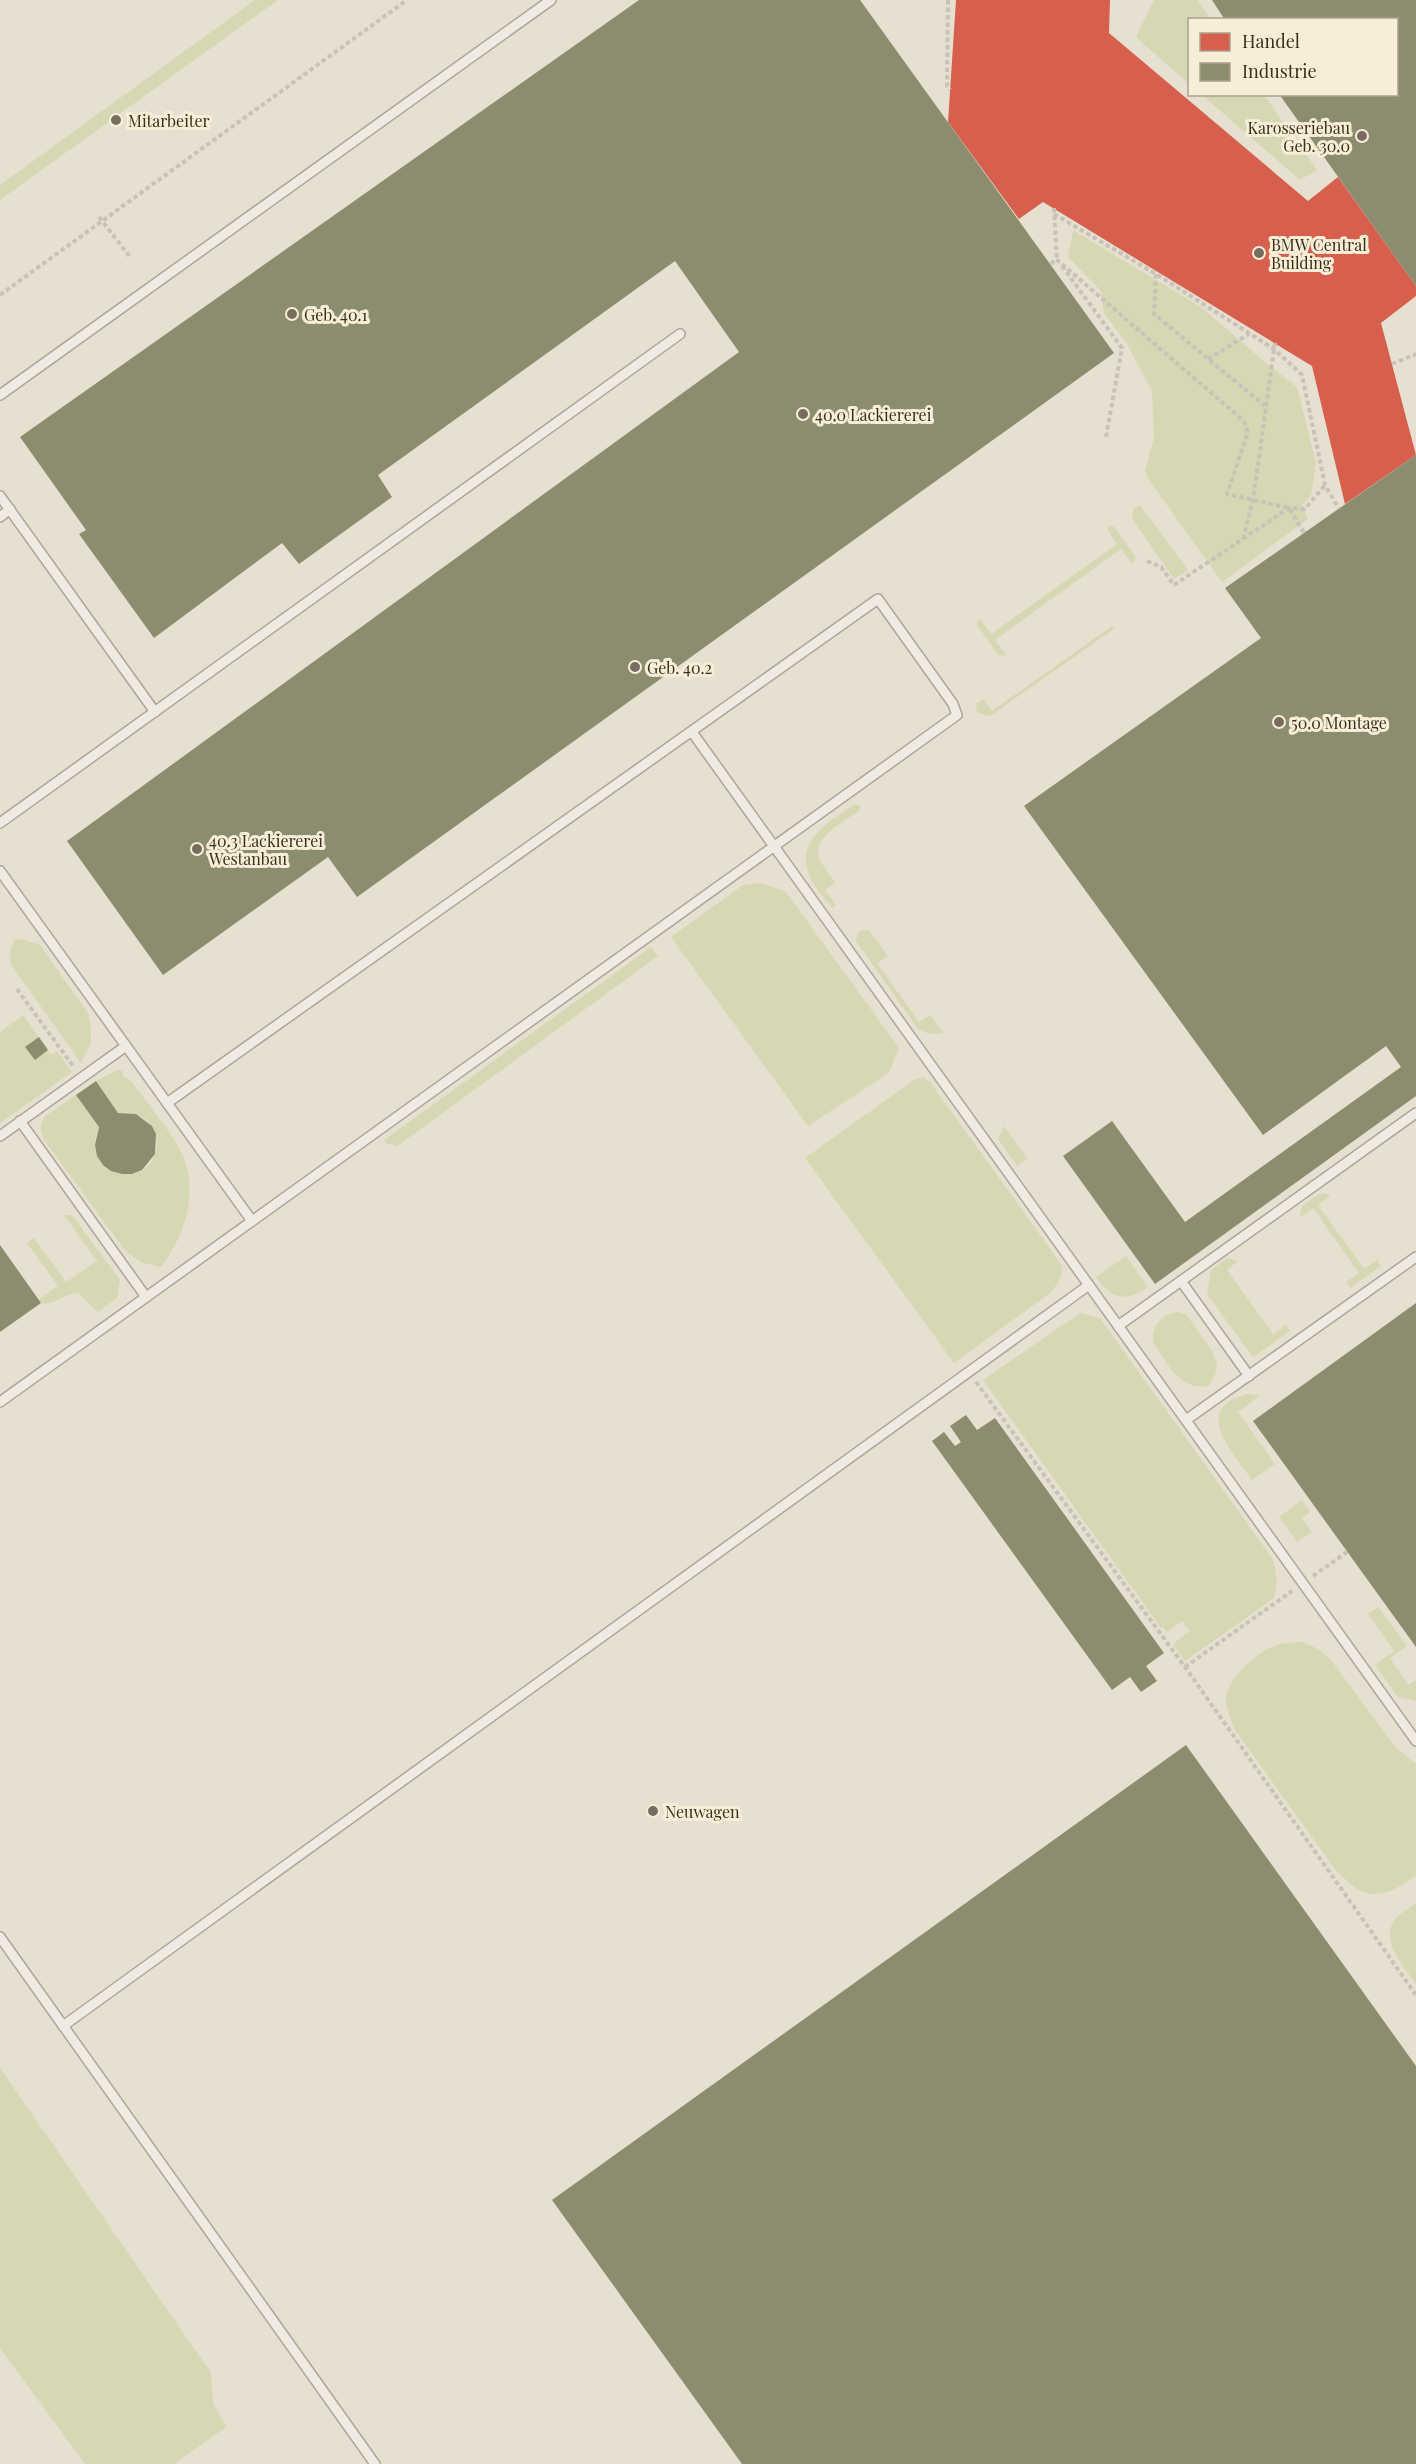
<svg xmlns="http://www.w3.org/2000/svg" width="1416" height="2464" viewBox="0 0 1416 2464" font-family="'Playfair Display',serif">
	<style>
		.green { fill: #d6d7b3 }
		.shops { fill: #d6604d }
		.industry { fill: #8c8c6e }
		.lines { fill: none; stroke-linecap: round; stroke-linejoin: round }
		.lane-casing { stroke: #ada599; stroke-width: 12 }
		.path { stroke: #c8c2b9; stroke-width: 4; stroke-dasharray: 4.5 3; stroke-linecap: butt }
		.lane { stroke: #efebe3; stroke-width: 9 }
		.poi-dot { fill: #786c5e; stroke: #f7eed8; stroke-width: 2 }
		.labels { text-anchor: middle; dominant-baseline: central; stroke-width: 6; stroke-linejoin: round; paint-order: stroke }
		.poi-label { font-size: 16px; fill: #3d2e20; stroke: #f7eed8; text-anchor: start }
	</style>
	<rect width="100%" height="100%" fill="#e7e0d1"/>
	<!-- green -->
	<g class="green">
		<path d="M 255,0 L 278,0 L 0,200 L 0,185 Z"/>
		<path d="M 1154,0 L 1197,0 L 1211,19 L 1190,20 L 1189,84 L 1136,37 Z"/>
		<path d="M 1202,95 L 1264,95 L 1317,170 L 1300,180 Z"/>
		<path d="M 1073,230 L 1201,307 L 1266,363 L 1297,387 L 1316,463 L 1311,496 L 1302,505 L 1308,519 L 1222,582 L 1147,477 L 1145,470 L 1154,438 L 1152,391 L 1127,344 L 1104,313 L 1100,290 L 1068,257 Z"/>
		<path d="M 1140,505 L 1188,570 L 1174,579 L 1132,519 L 1133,510 Z"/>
		<path d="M 1110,526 L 1114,527 L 1136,557 L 1132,564 L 1121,549 L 995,640 L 1006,655 L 999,656 L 977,625 L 977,621 L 980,619 L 991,634 L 1117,544 L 1107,529 Z"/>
		<path d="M 1112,626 L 1114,629 L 993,714 L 987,716 L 977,712 L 976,704 L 983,699 L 992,711 Z"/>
		<path d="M 855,804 L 860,806 L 859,811 C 844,822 808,838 821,862 C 825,869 830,875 835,882 L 825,890 L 836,905 L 832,908 C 825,898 814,888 810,877 C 795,839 829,822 855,804 Z"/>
		<path d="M 761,883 L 786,892 L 899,1048 L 889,1073 L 808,1126 L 671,937 L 743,885 Z"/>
		<path d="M 863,930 L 869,930 L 888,956 L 877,963 L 919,1022 L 930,1015 L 943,1033 L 930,1034 L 918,1029 L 856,941 L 857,933 Z"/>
		<path d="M 22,939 L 40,945 L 88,1013 L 91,1027 L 91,1043 L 81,1063 L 10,963 L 11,947 L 15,940 Z"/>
		<path d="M 651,947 L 658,956 L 396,1147 L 390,1143 L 388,1145 L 384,1140 Z"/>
		<path d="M 23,1015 L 51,1055 L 57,1051 L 72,1072 L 0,1123 L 0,1032 Z"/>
		<path d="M 117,1070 L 123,1071 L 122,1075 L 132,1082 C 147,1103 165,1124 178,1146 C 201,1186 187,1233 161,1267 L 143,1263 L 127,1253 L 44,1140 L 40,1128 L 44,1117 L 76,1095 L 99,1127 C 79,1173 145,1193 156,1151 C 158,1143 157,1133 151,1125 C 143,1114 131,1111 118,1113 L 96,1081 Z"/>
		<path d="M 923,1077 L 930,1082 L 1061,1264 C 1064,1277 1058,1283 1050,1293 L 954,1363 L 805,1158 L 914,1080 Z"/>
		<path d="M 1004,1126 L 1028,1159 L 1017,1166 L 998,1139 Z"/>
		<path d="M 1325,1193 L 1330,1196 L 1318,1205 L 1364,1269 L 1377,1260 L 1381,1266 L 1350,1288 L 1346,1282 L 1359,1273 L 1313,1208 L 1300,1217 L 1302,1206 L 1319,1194 Z"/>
		<path d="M 64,1215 L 72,1215 L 120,1280 L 117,1298 L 98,1312 L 78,1293 C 63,1293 55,1306 41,1303 L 39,1299 L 58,1286 L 27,1243 L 34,1238 L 66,1282 L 97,1261 Z"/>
		<path d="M 1126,1256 L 1148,1287 C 1124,1303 1112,1299 1096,1277 Z"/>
		<path d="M 1227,1258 L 1238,1261 L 1227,1270 L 1273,1334 L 1286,1325 L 1290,1331 L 1253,1357 L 1207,1294 L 1211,1270 Z"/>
		<path d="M 1178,1312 L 1186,1314 L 1212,1351 L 1217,1363 L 1215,1375 L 1209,1386 C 1179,1391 1168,1364 1153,1342 C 1152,1325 1161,1314 1178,1312 Z"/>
		<path d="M 1080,1313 L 1100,1318 L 1272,1558 C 1277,1573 1278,1583 1274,1598 L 1185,1661 L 1173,1644 L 1190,1631 L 1182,1621 L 1167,1632 L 1163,1627 L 1161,1628 L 983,1380 Z"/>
		<path d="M 1248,1394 L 1260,1395 L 1238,1412 L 1275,1464 L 1252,1480 C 1232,1452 1190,1408 1248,1394 Z"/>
		<path d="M 1302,1500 L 1310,1512 L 1302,1518 L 1312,1532 L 1297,1542 L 1279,1517 Z"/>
		<path d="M 1378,1607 L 1407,1646 L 1390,1658 L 1408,1685 L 1416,1680 L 1416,1701 L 1398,1697 L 1375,1665 L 1394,1651 L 1368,1614 Z"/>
		<path d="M 1302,1642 L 1318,1649 L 1331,1660 L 1396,1748 L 1416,1764 L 1416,1876 C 1401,1887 1378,1901 1359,1890 C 1351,1886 1344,1877 1337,1872 L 1235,1730 C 1231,1720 1226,1709 1226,1699 C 1227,1679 1257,1652 1274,1646 C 1283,1643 1293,1642 1302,1642 Z"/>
		<path d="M 1416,1903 L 1416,1984 C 1404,1967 1377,1938 1397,1917 C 1402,1912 1410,1908 1416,1903 Z"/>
		<path d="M 0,2068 L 211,2373 L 213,2403 L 226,2427 L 174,2464 L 85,2464 L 0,2348 Z"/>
	</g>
	<!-- shops -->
	<path class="shops" d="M 956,0 L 1110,0 L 1109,33 L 1308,201 L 1338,177 L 1416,286 L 1416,296 L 1381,323 L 1416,455 L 1345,504 L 1312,366 L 1043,202 L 1019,219 L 948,122 Z"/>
	<!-- industry -->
	<g class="industry">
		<path d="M 639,0 L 860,0 L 1114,353 L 357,897 L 328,857 L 163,975 L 67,841 L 739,352 L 675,261 L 378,475 L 392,497 L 299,564 L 282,543 L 154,638 L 79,534 L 86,530 L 20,437 Z"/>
		<path d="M 1212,0 L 1416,0 L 1416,286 L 1279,94 L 1396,94 L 1396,20 L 1225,20 Z"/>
		<path d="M 1416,455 L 1416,1096 L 1155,1284 L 1063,1156 L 1112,1121 L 1185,1222 L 1401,1067 L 1386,1046 L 1263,1135 L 1024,806 L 1261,638 L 1225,588 Z"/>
		<path d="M 39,1037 L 48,1050 L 35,1060 L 25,1047 Z"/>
		<path d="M 96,1081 L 118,1113 L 136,1114 L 152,1126 L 156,1134 L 155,1154 L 142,1170 L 132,1174 L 122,1174 L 111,1171 L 103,1165 L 97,1156 L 95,1145 L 99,1127 L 76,1095 Z"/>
		<path d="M 0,1245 L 41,1303 L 0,1332 Z"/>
		<path d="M 1416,1303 L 1416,1647 L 1253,1421 Z"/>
		<path d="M 966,1415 L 977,1430 L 995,1418 L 1164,1653 L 1146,1666 L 1157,1681 L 1141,1692 L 1130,1677 L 1112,1690 L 932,1441 L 944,1432 L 955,1446 L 961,1442 L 950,1426 Z"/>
		<path d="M 1186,1745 L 1416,2066 L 1416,2464 L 742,2464 L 552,2200 Z"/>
	</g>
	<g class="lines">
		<defs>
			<g id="lane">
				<path d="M 0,395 L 551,0"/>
				<path d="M 0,496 L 155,712"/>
				<path d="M 0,517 L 10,509"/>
				<path d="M 692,732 L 1416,1741"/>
				<path d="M 0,823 L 680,334"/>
				<path d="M 0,871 L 252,1221"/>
				<path d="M 20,1121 L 146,1297"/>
				<path d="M 0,1136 L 126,1046"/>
				<path d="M 1181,1281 L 1249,1376"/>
				<path d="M 1118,1326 L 1416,1113"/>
				<path d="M 0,1402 L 957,715 L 953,704 L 878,599 L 167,1103"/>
				<path d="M 1186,1420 L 1416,1257"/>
				<path d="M 0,1937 L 375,2464"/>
				<path d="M 63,2026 L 1089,1285"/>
			</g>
		</defs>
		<!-- lane casing -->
		<use href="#lane" class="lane-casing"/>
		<!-- path -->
		<g class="path">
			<path d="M 948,0 L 947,86 L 950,90"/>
			<path d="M 1054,208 L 1057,260"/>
			<path d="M 1054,214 L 1156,274 L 1274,349 L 1302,375 L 1325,485 L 1339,509"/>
			<path d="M 99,217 L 130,257"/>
			<path d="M 1051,264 L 1056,259 L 1244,421 L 1248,432 L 1227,494 L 1289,508 L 1304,533"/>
			<path d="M 1062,266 L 1122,348 L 1106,437"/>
			<path d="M 1156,274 L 1154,314 L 1265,406"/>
			<path d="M 0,295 L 407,0"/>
			<path d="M 1208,359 L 1249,334"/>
			<path d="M 1392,364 L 1416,354"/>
			<path d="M 1243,539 L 1253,500 L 1275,343"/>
			<path d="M 1147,561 L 1161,567 L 1174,585 L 1289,508 L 1305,509 L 1325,485"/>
			<path d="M 17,989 L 73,1066"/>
			<path d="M 976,1382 L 1185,1667 L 1416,1995"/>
			<path d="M 1313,1576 L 1347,1552"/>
			<path d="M 1185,1667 L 1292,1591"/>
		</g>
		<!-- lane -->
		<use href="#lane" class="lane"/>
	</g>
	<!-- markers -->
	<g class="poi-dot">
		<circle cx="116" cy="120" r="6"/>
		<circle cx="1362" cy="136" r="6"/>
		<circle cx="1259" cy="253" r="6"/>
		<circle cx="292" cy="314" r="6"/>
		<circle cx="803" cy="414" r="6"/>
		<circle cx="635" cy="667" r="6"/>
		<circle cx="1279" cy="722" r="6"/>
		<circle cx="197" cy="849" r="6"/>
		<circle cx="653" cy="1811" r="6"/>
	</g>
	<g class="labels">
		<!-- poi labels -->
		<g class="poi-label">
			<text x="128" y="120">Mitarbeiter</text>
			<text x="1350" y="127" text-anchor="end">Karosseriebau<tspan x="1350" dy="18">Geb. 30.0</tspan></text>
			<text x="1271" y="244">BMW Central<tspan x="1271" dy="18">Building</tspan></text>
			<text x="304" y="314">Geb. 40.1</text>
			<text x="815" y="414">40.0 Lackiererei</text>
			<text x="647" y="667">Geb. 40.2</text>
			<text x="1291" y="722">50.0 Montage</text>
			<text x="209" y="840">40.3 Lackiererei<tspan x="209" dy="18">Westanbau</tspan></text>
			<text x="665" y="1811">Neuwagen</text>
		</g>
	</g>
	<!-- legend -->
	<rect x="1188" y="18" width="210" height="78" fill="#f7eed8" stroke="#ada18e" stroke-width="1.5"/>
	<rect x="1200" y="33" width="30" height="18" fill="#d6604d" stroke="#ada18e" stroke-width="1.5"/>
	<text x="1242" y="48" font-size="18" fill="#3d2e20">Handel</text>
	<rect x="1200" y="63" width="30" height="18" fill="#8c8c6e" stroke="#ada18e" stroke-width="1.5"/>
	<text x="1242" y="78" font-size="18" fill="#3d2e20">Industrie</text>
</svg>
